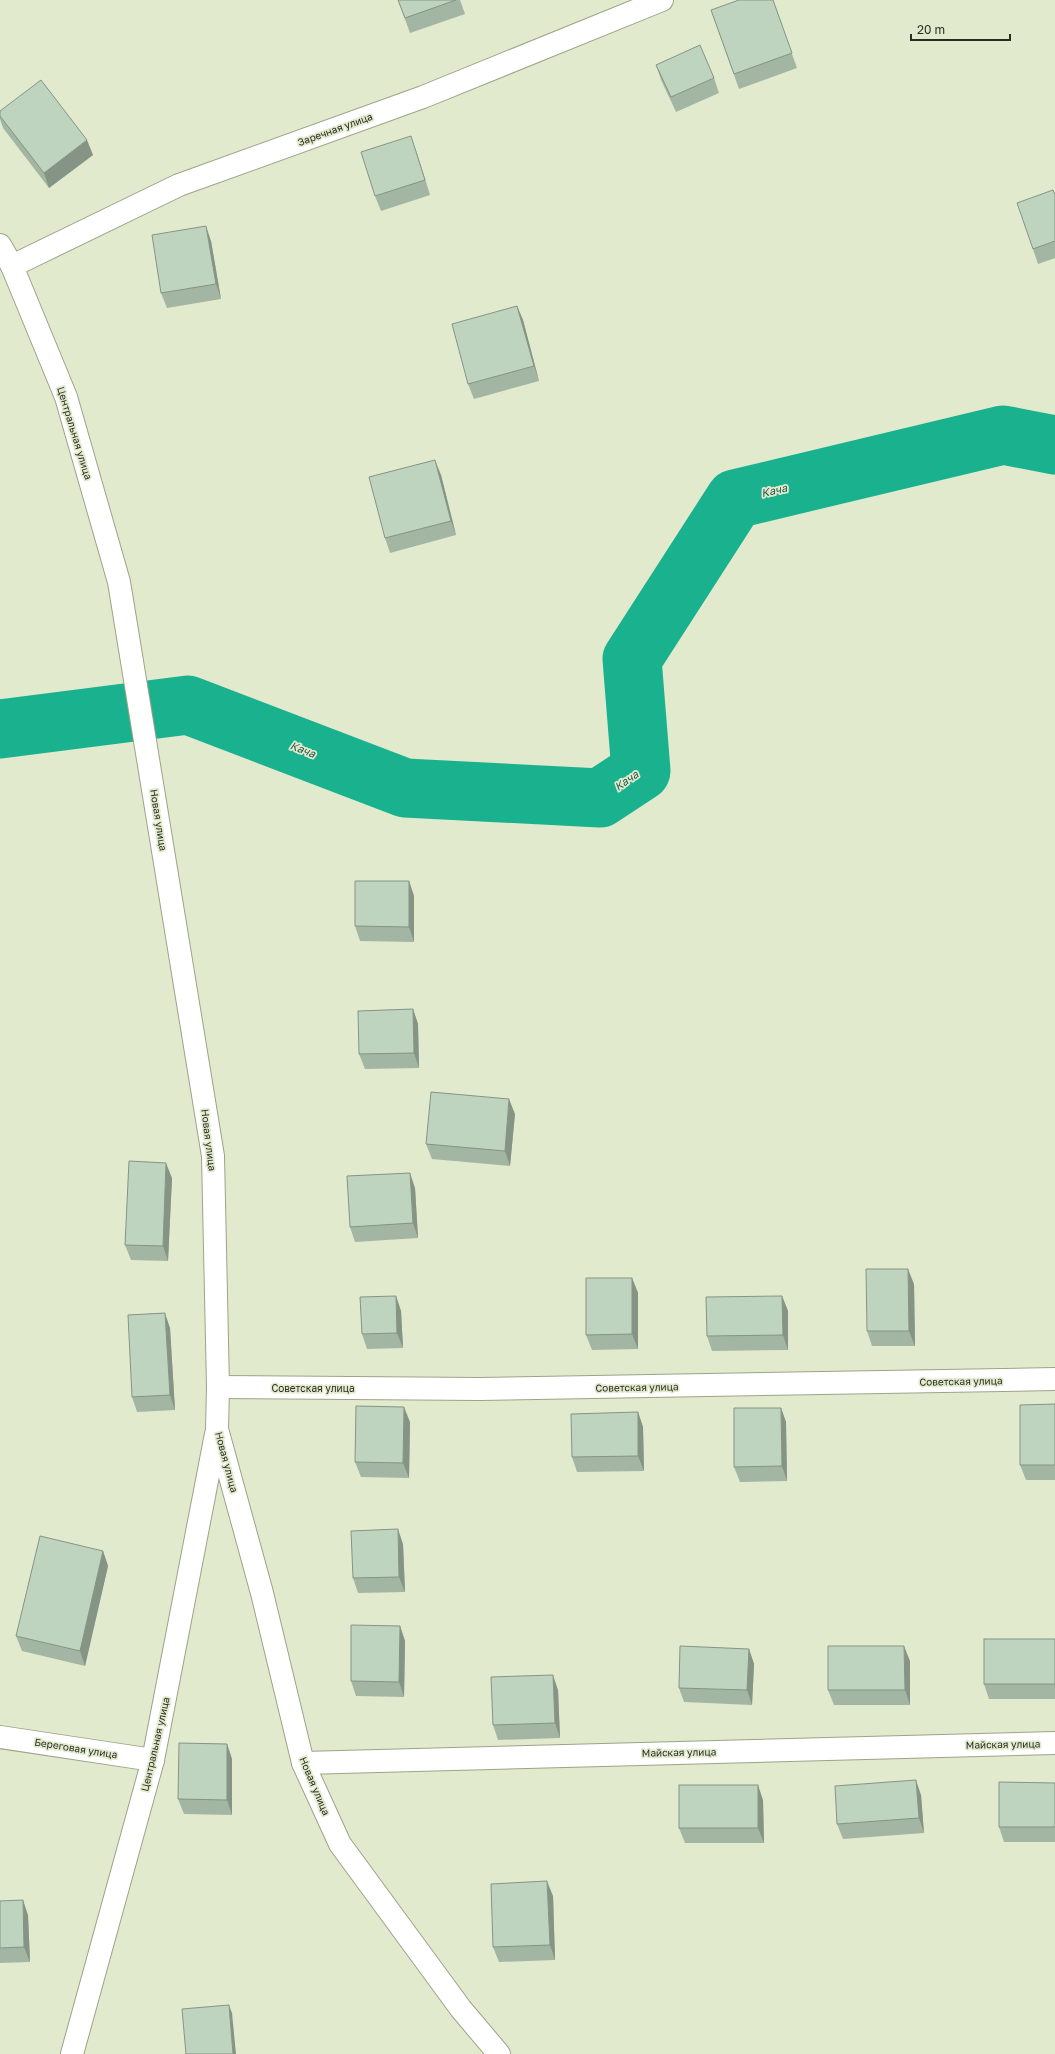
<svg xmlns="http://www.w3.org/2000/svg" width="1055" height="2054" viewBox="0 0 1055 2054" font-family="'Golos Text',sans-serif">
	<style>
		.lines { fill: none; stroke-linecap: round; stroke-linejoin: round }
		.river { stroke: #1ab18f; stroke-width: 59 }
		.minor-casing { stroke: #9ca389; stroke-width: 24 }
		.minor { stroke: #fff; stroke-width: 22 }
		.wall { fill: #a3b6a3 }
		.shaded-wall { fill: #859485 }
		.building { fill: #bed4be; stroke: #859485 }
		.labels { text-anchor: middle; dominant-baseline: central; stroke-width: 3.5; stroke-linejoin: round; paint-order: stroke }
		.street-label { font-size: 10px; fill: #292c21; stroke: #e2eace }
		.water-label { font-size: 11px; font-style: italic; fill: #245a4b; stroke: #e2eace }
	</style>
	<rect width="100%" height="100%" fill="#e2eace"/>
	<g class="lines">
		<!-- river -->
		<path class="river" d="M 0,729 L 188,705 L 405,788 L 600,798 L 641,771 L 632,659 L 735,499 L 1003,435 L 1055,445"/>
		<defs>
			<g id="minor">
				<path d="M 0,245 L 12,266 L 66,397 L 119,582 L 213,1156 L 218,1387 L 217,1429 L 262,1593 L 303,1763 L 340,1844 L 461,2009 L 499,2054"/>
				<path d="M 12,266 L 179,185 L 423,97 L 662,0"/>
				<path d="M 218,1387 L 480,1389 L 1055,1379"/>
				<path d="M 0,1737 L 153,1760"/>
				<path d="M 303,1763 L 1055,1743"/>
				<path d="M 72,2054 L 153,1760 L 216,1434"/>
			</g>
		</defs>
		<!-- minor casing -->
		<use href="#minor" class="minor-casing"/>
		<!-- minor -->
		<use href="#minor" class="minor"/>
	</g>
	<!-- wall -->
	<g class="wall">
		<path d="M 398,0 L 460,0 L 465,14 L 410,33 Z"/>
		<path d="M 773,0 L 797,68 L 739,89 L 711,10 Z"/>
		<path d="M 656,65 L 714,78 L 719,93 L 676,112 L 661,80 Z"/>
		<path d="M 0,111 L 93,155 L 49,188 L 3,128 L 0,119 Z"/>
		<path d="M 416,151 L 430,195 L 381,211 L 375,196 Z"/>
		<path d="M 1055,194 L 1055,258 L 1038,264 L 1033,249 Z"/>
		<path d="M 211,241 L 221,299 L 167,308 L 161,293 Z"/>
		<path d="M 517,306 L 523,320 L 539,381 L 474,399 L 468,384 Z"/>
		<path d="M 441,475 L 456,535 L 390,553 L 385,538 Z"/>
		<path d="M 409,881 L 414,896 L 414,942 L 360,941 L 355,926 Z"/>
		<path d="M 413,1009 L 418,1024 L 419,1068 L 365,1069 L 359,1054 Z"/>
		<path d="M 515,1114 L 510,1166 L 432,1159 L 426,1144 Z"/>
		<path d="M 172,1178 L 168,1261 L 131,1260 L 125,1245 Z"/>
		<path d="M 415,1188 L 418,1238 L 355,1242 L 350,1227 Z"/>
		<path d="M 632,1278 L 638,1293 L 638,1349 L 592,1350 L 586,1335 Z"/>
		<path d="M 914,1284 L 915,1346 L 872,1346 L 867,1331 Z"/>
		<path d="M 396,1296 L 401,1311 L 403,1348 L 367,1349 L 362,1334 Z"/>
		<path d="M 782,1296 L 788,1311 L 788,1350 L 712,1351 L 707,1336 Z"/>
		<path d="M 170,1328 L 175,1410 L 137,1412 L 132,1397 Z"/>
		<path d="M 1055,1404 L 1055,1480 L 1026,1480 L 1020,1465 Z"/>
		<path d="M 781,1408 L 786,1422 L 787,1481 L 740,1482 L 734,1467 Z"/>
		<path d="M 638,1412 L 643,1427 L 644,1471 L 577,1472 L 572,1457 Z"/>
		<path d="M 410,1422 L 409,1478 L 361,1477 L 355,1462 Z"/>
		<path d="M 403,1544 L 405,1592 L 358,1593 L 353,1578 Z"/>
		<path d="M 103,1551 L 108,1566 L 85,1666 L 22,1651 L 16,1636 Z"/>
		<path d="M 400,1626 L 405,1641 L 404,1697 L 356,1696 L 351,1681 Z"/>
		<path d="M 1055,1639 L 1055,1699 L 989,1699 L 984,1684 Z"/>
		<path d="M 749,1649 L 754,1664 L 752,1705 L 684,1702 L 679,1688 Z"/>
		<path d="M 910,1661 L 910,1705 L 834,1705 L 828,1690 Z"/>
		<path d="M 558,1690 L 560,1738 L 498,1740 L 493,1725 Z"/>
		<path d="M 227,1744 L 232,1759 L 232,1815 L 184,1814 L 178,1799 Z"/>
		<path d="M 1055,1783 L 1055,1842 L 1004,1842 L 999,1827 Z"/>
		<path d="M 921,1795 L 924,1833 L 843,1839 L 837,1824 Z"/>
		<path d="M 763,1800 L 764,1843 L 685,1843 L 679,1828 Z"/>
		<path d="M 553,1896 L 555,1960 L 499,1962 L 493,1947 Z"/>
		<path d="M 0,1901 L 28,1915 L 30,1962 L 0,1963 Z"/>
	</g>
	<!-- shaded-wall -->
	<g class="shaded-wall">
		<path d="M 411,136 L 416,151 L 430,195 L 425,180 Z"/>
		<path d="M 87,140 L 93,155 L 49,188 L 44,173 Z"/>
		<path d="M 206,226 L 211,241 L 221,299 L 216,284 Z"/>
		<path d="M 517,306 L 523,320 L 539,381 L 534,366 Z"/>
		<path d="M 435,460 L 441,475 L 456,535 L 451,521 Z"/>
		<path d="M 409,881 L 414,896 L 414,942 L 409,927 Z"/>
		<path d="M 413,1009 L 418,1024 L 419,1068 L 414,1053 Z"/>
		<path d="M 509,1099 L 515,1114 L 510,1166 L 505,1151 Z"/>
		<path d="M 166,1163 L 172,1178 L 168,1261 L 163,1246 Z"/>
		<path d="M 410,1173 L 415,1188 L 418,1238 L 413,1223 Z"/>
		<path d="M 908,1269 L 914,1284 L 915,1346 L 909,1331 Z"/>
		<path d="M 632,1278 L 638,1293 L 638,1349 L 632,1334 Z"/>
		<path d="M 396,1296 L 401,1311 L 403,1348 L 397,1333 Z"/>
		<path d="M 782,1296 L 788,1311 L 788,1350 L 783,1335 Z"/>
		<path d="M 165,1313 L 170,1328 L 175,1410 L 170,1395 Z"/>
		<path d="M 404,1407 L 410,1422 L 409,1478 L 403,1463 Z"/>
		<path d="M 781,1408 L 786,1422 L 787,1481 L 782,1466 Z"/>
		<path d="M 638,1412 L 643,1427 L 644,1471 L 638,1456 Z"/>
		<path d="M 398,1529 L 403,1544 L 405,1592 L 399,1577 Z"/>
		<path d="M 103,1551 L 108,1566 L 85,1666 L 80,1651 Z"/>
		<path d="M 400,1626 L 405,1641 L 404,1697 L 399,1682 Z"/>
		<path d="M 904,1646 L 910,1661 L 910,1705 L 905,1690 Z"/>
		<path d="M 749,1649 L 754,1664 L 752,1705 L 747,1690 Z"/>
		<path d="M 553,1675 L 558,1690 L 560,1738 L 555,1723 Z"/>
		<path d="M 227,1744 L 232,1759 L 232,1815 L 227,1800 Z"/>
		<path d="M 916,1780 L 921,1795 L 924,1833 L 919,1818 Z"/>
		<path d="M 758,1785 L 763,1800 L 764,1843 L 758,1828 Z"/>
		<path d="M 547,1881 L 553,1896 L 555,1960 L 550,1945 Z"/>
		<path d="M 23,1900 L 28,1915 L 30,1962 L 24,1947 Z"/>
		<path d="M 229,2005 L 232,2013 L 236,2054 L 233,2054 Z"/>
	</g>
	<!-- building -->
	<g class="building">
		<path d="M 398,0 L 456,0 L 405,18 Z"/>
		<path d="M 739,0 L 773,0 L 792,53 L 734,74 L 711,10 Z"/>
		<path d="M 700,45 L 714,78 L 671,97 L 656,65 Z"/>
		<path d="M 41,80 L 87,140 L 44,173 L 0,116 L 0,111 Z"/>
		<path d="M 411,136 L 425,180 L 375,196 L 361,152 Z"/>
		<path d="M 1053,190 L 1055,195 L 1055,241 L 1033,249 L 1017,203 Z"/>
		<path d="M 206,226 L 216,284 L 161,293 L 152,235 Z"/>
		<path d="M 517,306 L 534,366 L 468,384 L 452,324 Z"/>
		<path d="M 435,460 L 451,521 L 385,538 L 369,477 Z"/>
		<path d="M 355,881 L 409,881 L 409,927 L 355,926 Z"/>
		<path d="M 413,1009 L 414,1053 L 359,1054 L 358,1011 Z"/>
		<path d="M 431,1092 L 509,1099 L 505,1151 L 426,1144 Z"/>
		<path d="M 129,1161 L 166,1163 L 163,1246 L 125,1245 Z"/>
		<path d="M 410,1173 L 413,1223 L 350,1227 L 347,1176 Z"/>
		<path d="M 866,1269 L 908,1269 L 909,1331 L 867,1331 Z"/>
		<path d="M 586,1278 L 632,1278 L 632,1334 L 586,1335 Z"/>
		<path d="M 396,1296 L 397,1333 L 362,1334 L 360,1297 Z"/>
		<path d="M 782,1296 L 783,1335 L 707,1336 L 706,1297 Z"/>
		<path d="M 165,1313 L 170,1395 L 132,1397 L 128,1315 Z"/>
		<path d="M 1055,1404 L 1055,1465 L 1020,1465 L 1020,1405 Z"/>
		<path d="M 356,1406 L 404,1407 L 403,1463 L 355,1462 Z"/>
		<path d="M 734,1408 L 781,1408 L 782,1466 L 734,1467 Z"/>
		<path d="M 638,1412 L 638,1456 L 572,1457 L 571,1414 Z"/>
		<path d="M 398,1529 L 399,1577 L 353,1578 L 351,1531 Z"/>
		<path d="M 40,1536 L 103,1551 L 80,1651 L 16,1636 Z"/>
		<path d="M 351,1625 L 400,1626 L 399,1682 L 351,1681 Z"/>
		<rect x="984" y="1639" width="71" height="45"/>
		<path d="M 680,1646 L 749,1649 L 747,1690 L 679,1688 Z"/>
		<path d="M 828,1646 L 904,1646 L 905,1690 L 828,1690 Z"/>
		<path d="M 553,1675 L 555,1723 L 493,1725 L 491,1677 Z"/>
		<path d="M 179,1743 L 227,1744 L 227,1800 L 178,1799 Z"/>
		<path d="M 916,1780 L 919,1818 L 837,1824 L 835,1786 Z"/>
		<path d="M 999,1782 L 1055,1783 L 1055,1827 L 999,1827 Z"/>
		<rect x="679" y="1785" width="79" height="43"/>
		<path d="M 547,1881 L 550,1945 L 493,1947 L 491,1884 Z"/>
		<path d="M 23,1900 L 24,1947 L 0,1948 L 0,1901 Z"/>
		<path d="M 229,2005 L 233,2054 L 186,2054 L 182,2009 Z"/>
	</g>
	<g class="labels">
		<!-- street labels -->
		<g class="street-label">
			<text transform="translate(335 129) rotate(-20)">Заречная улица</text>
			<text transform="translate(75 433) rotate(73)">Центральная улица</text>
			<text transform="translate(159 820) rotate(81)">Новая улица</text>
			<text transform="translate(209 1140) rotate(83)">Новая улица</text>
			<text transform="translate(961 1381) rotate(-1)">Советская улица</text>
			<text transform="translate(637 1387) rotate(-1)">Советская улица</text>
			<text x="313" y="1388">Советская улица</text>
			<text transform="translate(227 1462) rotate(75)">Новая улица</text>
			<text transform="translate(155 1744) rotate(-77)">Центральная улица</text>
			<text transform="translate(1003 1744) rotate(-1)">Майская улица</text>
			<text transform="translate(76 1748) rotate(9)">Береговая улица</text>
			<text transform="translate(679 1752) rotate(-1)">Майская улица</text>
			<text transform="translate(315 1786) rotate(67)">Новая улица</text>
		</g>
		<!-- water labels -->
		<g class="water-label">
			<text transform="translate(774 490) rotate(-13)">Кача</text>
			<text transform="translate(303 749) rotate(21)">Кача</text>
			<text transform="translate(626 780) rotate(-35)">Кача</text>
		</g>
	</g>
	<!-- scale -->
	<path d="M911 34v6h99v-6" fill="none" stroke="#292c21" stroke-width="2"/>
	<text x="917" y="34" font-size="12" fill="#292c21" stroke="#e2eace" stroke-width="3" paint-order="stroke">20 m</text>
</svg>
